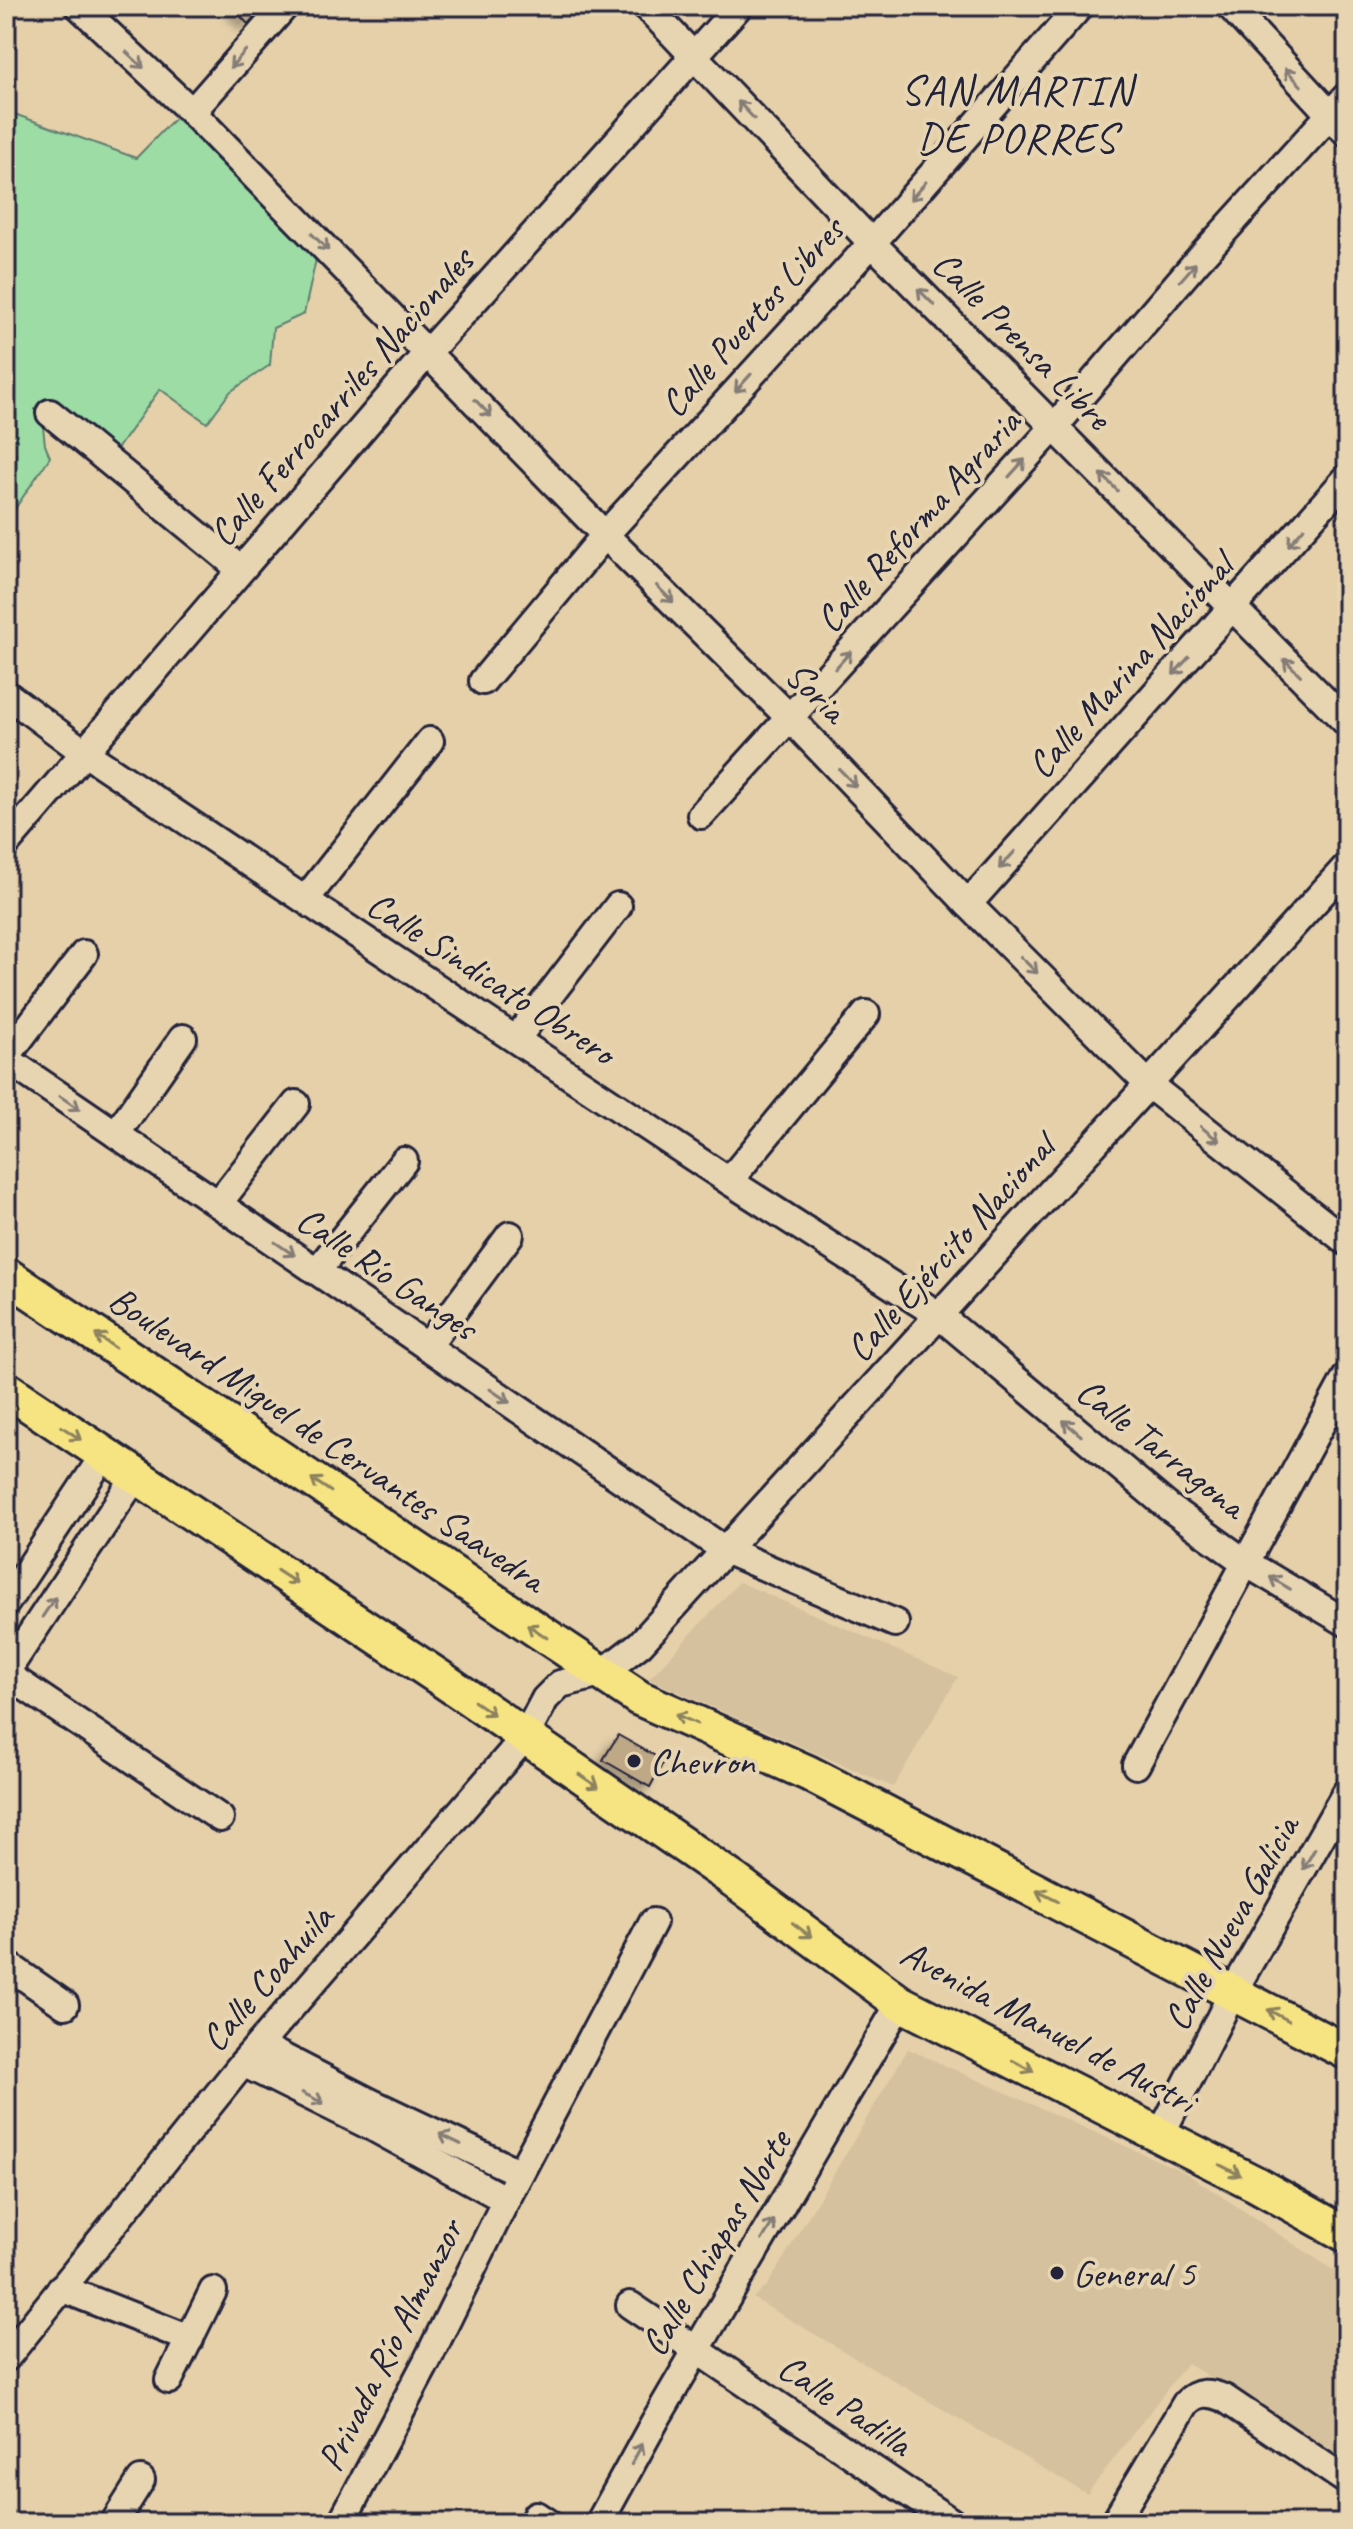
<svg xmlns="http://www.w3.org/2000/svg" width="1353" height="2529" viewBox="0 0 1353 2529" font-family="Caveat,sans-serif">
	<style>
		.built { fill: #d5c19d }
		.green { fill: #9ddca5; stroke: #607f70; stroke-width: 2 }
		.building { fill: #bea886; stroke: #22223b; stroke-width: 2; filter: url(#shadow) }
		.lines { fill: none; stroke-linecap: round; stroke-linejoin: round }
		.minor-casing { stroke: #22223b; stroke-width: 32 }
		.major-casing { stroke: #22223b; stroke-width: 40 }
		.minor { stroke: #e7d5b2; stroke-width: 26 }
		.major { stroke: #f6e381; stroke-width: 34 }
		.oneway { stroke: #847c76 }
		.oneway2 { stroke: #8c825e }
		.poi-dot { fill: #22223b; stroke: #e7d5b2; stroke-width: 3 }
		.labels { text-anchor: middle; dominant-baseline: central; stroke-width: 8; stroke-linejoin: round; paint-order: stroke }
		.street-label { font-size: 38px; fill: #22223b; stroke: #e7d5b2 }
		.poi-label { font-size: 38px; fill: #22223b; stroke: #e7d5b2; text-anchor: start }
		.quarter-label { font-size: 42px; letter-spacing: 2px; fill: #22223b; stroke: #e7d5b2 }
	</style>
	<defs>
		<filter id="shadow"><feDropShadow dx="-7" dy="7" stdDeviation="4" flood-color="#0004"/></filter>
	</defs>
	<rect width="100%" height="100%" fill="#e5d0aa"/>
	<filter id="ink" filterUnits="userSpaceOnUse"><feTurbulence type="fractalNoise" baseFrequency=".0125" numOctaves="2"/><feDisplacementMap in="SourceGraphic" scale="16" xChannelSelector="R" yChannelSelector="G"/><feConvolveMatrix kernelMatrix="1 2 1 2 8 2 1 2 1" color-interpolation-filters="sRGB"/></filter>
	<g filter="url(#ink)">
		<!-- built -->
		<g class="built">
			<path d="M 739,1582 L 958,1677 L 893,1787 L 649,1679 Z"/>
			<path d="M 908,2049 L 1186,2173 L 1347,2279 L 1347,2465 L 1187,2363 L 1087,2494 L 753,2298 L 767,2286 Z"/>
		</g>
		<!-- green -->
		<path class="green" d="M 6,111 L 136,158 L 180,113 L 318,250 L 304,314 L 273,328 L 270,365 L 230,392 L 207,423 L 160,389 L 117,449 L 61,409 L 42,418 L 45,445 L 50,457 L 6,522 L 6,472 L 16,455 L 8,439 L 6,441 Z"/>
		<!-- building -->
		<g class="building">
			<path d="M 231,6 L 264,6 L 248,24 Z"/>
			<path d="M 618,1735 L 664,1761 L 650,1787 L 603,1760 Z"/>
		</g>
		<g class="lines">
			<defs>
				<g id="minor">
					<path d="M 79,6 L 192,112 L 605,535 L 790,718 L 968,904 L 1149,1085 L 1347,1242"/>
					<path d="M 646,6 L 872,243 L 1347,723"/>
					<path d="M 1230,6 L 1347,133"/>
					<path d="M 192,112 L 285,6"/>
					<path d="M 50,413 L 240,569"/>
					<path d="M 483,681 L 605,535 L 872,243 L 1080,6"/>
					<path d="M 6,694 L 85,753 L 305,900 L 729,1181 L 940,1316 L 1167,1506 L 1246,1563 L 1347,1623"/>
					<path d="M 701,815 L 1055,426 L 1197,261 L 1347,96"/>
					<path d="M 6,844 L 428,352 L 739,6"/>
					<path d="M 305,900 L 430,741"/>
					<path d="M 968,904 L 1347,478"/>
					<path d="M 516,1039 L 618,906"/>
					<path d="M 6,1057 L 84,954"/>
					<path d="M 6,1059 L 725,1550 L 895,1623"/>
					<path d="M 116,1134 L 183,1038"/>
					<path d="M 729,1181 L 866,1014"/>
					<path d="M 218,1204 L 296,1104"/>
					<path d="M 317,1271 L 404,1161"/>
					<path d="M 427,1347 L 510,1235"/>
					<path d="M 6,1603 L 104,1455"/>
					<path d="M 6,1672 L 135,1477"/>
					<path d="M 6,1674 L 220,1818"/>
					<path d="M 1136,1765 L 1347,1376"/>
					<path d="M 6,1964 L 65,2005"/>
					<path d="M 259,2045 L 370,2102 L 520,2173"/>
					<path d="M 243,2063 L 374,2128 L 506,2200"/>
					<path d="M 1161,2134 L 1233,1992 L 1347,1791"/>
					<path d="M 61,2288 L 190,2339"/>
					<path d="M 630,2305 L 953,2523"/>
					<path d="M 6,2358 L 243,2063 L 525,1737 L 545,1699 L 560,1684 L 601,1674 L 640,1644 L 1347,866"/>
					<path d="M 169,2380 L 213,2291"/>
					<path d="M 536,2515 L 548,2523"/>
					<path d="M 114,2523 L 141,2480"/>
					<path d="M 341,2523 L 427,2361 L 506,2200 L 653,1922"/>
					<path d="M 599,2523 L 655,2421 L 900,2003"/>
					<path d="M 1114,2523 L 1186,2403 C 1198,2391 1209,2392 1224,2398 L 1347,2481"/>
				</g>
				<g id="major">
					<path d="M 6,1275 L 639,1698 L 808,1773 L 1347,2052"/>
					<path d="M 6,1389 L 443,1680 L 734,1880 L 900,2003 L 1254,2183 L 1347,2235"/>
				</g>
			</defs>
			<!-- minor casing -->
			<use href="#minor" class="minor-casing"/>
			<!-- major casing -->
			<use href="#major" class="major-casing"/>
			<!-- minor -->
			<use href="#minor" class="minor"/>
			<!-- major -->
			<use href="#major" class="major"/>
		</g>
		<!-- one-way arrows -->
		<defs><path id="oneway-shaft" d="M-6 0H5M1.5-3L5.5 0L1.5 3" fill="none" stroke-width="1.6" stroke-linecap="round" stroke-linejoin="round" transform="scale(2)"/></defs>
		<g class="oneway">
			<use href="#oneway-shaft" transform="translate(238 59) rotate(131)"/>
			<use href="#oneway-shaft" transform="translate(135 60) rotate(43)"/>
			<use href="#oneway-shaft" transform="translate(1293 77) rotate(-133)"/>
			<use href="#oneway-shaft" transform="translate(746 110) rotate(-133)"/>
			<use href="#oneway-shaft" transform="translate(918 191) rotate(131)"/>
			<use href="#oneway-shaft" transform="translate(320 242) rotate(45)"/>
			<use href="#oneway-shaft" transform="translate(1188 272) rotate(-49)"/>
			<use href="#oneway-shaft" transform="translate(926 297) rotate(-135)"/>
			<use href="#oneway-shaft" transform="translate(743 383) rotate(132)"/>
			<use href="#oneway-shaft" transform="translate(483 408) rotate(46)"/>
			<use href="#oneway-shaft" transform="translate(1017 468) rotate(-48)"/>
			<use href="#oneway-shaft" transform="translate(1109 482) rotate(-134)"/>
			<use href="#oneway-shaft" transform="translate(1296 537) rotate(131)"/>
			<use href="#oneway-shaft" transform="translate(665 594) rotate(45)"/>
			<use href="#oneway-shaft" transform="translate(843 660) rotate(-48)"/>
			<use href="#oneway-shaft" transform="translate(1181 666) rotate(132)"/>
			<use href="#oneway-shaft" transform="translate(1292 667) rotate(-135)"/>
			<use href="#oneway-shaft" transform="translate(848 778) rotate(46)"/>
			<use href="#oneway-shaft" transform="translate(1007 860) rotate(132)"/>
			<use href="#oneway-shaft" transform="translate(1029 965) rotate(45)"/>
			<use href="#oneway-shaft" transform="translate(70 1103) rotate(34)"/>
			<use href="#oneway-shaft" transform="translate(1210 1134) rotate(39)"/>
			<use href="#oneway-shaft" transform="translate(285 1249) rotate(34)"/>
			<use href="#oneway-shaft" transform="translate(500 1396) rotate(34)"/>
			<use href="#oneway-shaft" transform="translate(1072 1428) rotate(-140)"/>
			<use href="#oneway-shaft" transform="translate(1280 1583) rotate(-149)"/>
			<use href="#oneway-shaft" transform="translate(49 1607) rotate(-56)"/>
			<use href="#oneway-shaft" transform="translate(1309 1859) rotate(120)"/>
			<use href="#oneway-shaft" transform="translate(313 2098) rotate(26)"/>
			<use href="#oneway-shaft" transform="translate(450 2139) rotate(-154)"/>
			<use href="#oneway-shaft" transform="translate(768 2230) rotate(-59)"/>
			<use href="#oneway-shaft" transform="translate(637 2454) rotate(-62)"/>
		</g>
		<g class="oneway2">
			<use href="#oneway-shaft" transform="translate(105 1341) rotate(-146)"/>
			<use href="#oneway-shaft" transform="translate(71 1433) rotate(34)"/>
			<use href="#oneway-shaft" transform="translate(321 1485) rotate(-146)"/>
			<use href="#oneway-shaft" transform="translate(287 1577) rotate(33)"/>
			<use href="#oneway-shaft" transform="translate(537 1631) rotate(-146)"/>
			<use href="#oneway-shaft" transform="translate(484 1708) rotate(34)"/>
			<use href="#oneway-shaft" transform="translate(686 1719) rotate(-156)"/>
			<use href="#oneway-shaft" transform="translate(589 1781) rotate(34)"/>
			<use href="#oneway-shaft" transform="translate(1047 1896) rotate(-153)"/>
			<use href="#oneway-shaft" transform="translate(802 1930) rotate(37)"/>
			<use href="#oneway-shaft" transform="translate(1278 2015) rotate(-152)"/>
			<use href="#oneway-shaft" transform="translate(1023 2066) rotate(28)"/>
			<use href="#oneway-shaft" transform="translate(1230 2170) rotate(27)"/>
		</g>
	</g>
	<!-- markers -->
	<g class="poi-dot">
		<circle cx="634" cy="1761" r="8"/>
		<circle cx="1057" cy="2273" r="8"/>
	</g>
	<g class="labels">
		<!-- street labels -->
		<g class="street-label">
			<text transform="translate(752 317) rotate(-48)">Calle Puertos Libres</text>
			<text transform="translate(1022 340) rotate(45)">Calle Prensa Libre</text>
			<text transform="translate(341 397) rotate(-49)">Calle Ferrocarriles Nacionales</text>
			<text transform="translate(918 521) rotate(-48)">Calle Reforma Agraria</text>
			<text transform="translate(1130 666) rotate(-48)">Calle Marina Nacional</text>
			<text transform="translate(816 692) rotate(45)">Soria</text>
			<text transform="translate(491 978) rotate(33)">Calle Sindicato Obrero</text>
			<text transform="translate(950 1248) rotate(-48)">Calle Ejército Nacional</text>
			<text transform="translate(387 1273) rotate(34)">Calle Río Ganges</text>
			<text transform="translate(327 1439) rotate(34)">Boulevard Miguel de Cervantes Saavedra</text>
			<text transform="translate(1161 1448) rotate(38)">Calle Tarragona</text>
			<text transform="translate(1231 1923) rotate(-61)">Calle Nueva Galicia</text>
			<text transform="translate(267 1978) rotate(-49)">Calle Coahuila</text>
			<text transform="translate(1048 2027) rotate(28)">Avenida Manuel de Austri</text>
			<text transform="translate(716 2243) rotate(-59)">Calle Chiapas Norte</text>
			<text transform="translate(390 2345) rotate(-63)">Privada Río Almanzor</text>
			<text transform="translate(845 2405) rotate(34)">Calle Padilla</text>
		</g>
		<!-- poi labels -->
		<g class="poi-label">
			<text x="650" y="1761">Chevron</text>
			<text x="1073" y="2273">General 5</text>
		</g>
		<!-- quarter labels -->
		<g class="quarter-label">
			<text x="1017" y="90">SAN MARTIN<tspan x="1017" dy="48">DE PORRES</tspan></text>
		</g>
	</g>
	<!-- margin -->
	<rect width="1353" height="2529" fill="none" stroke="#e7d5b2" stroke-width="32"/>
	<rect x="16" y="16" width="1321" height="2497" fill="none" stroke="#22223b" stroke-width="3" filter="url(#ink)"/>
</svg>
